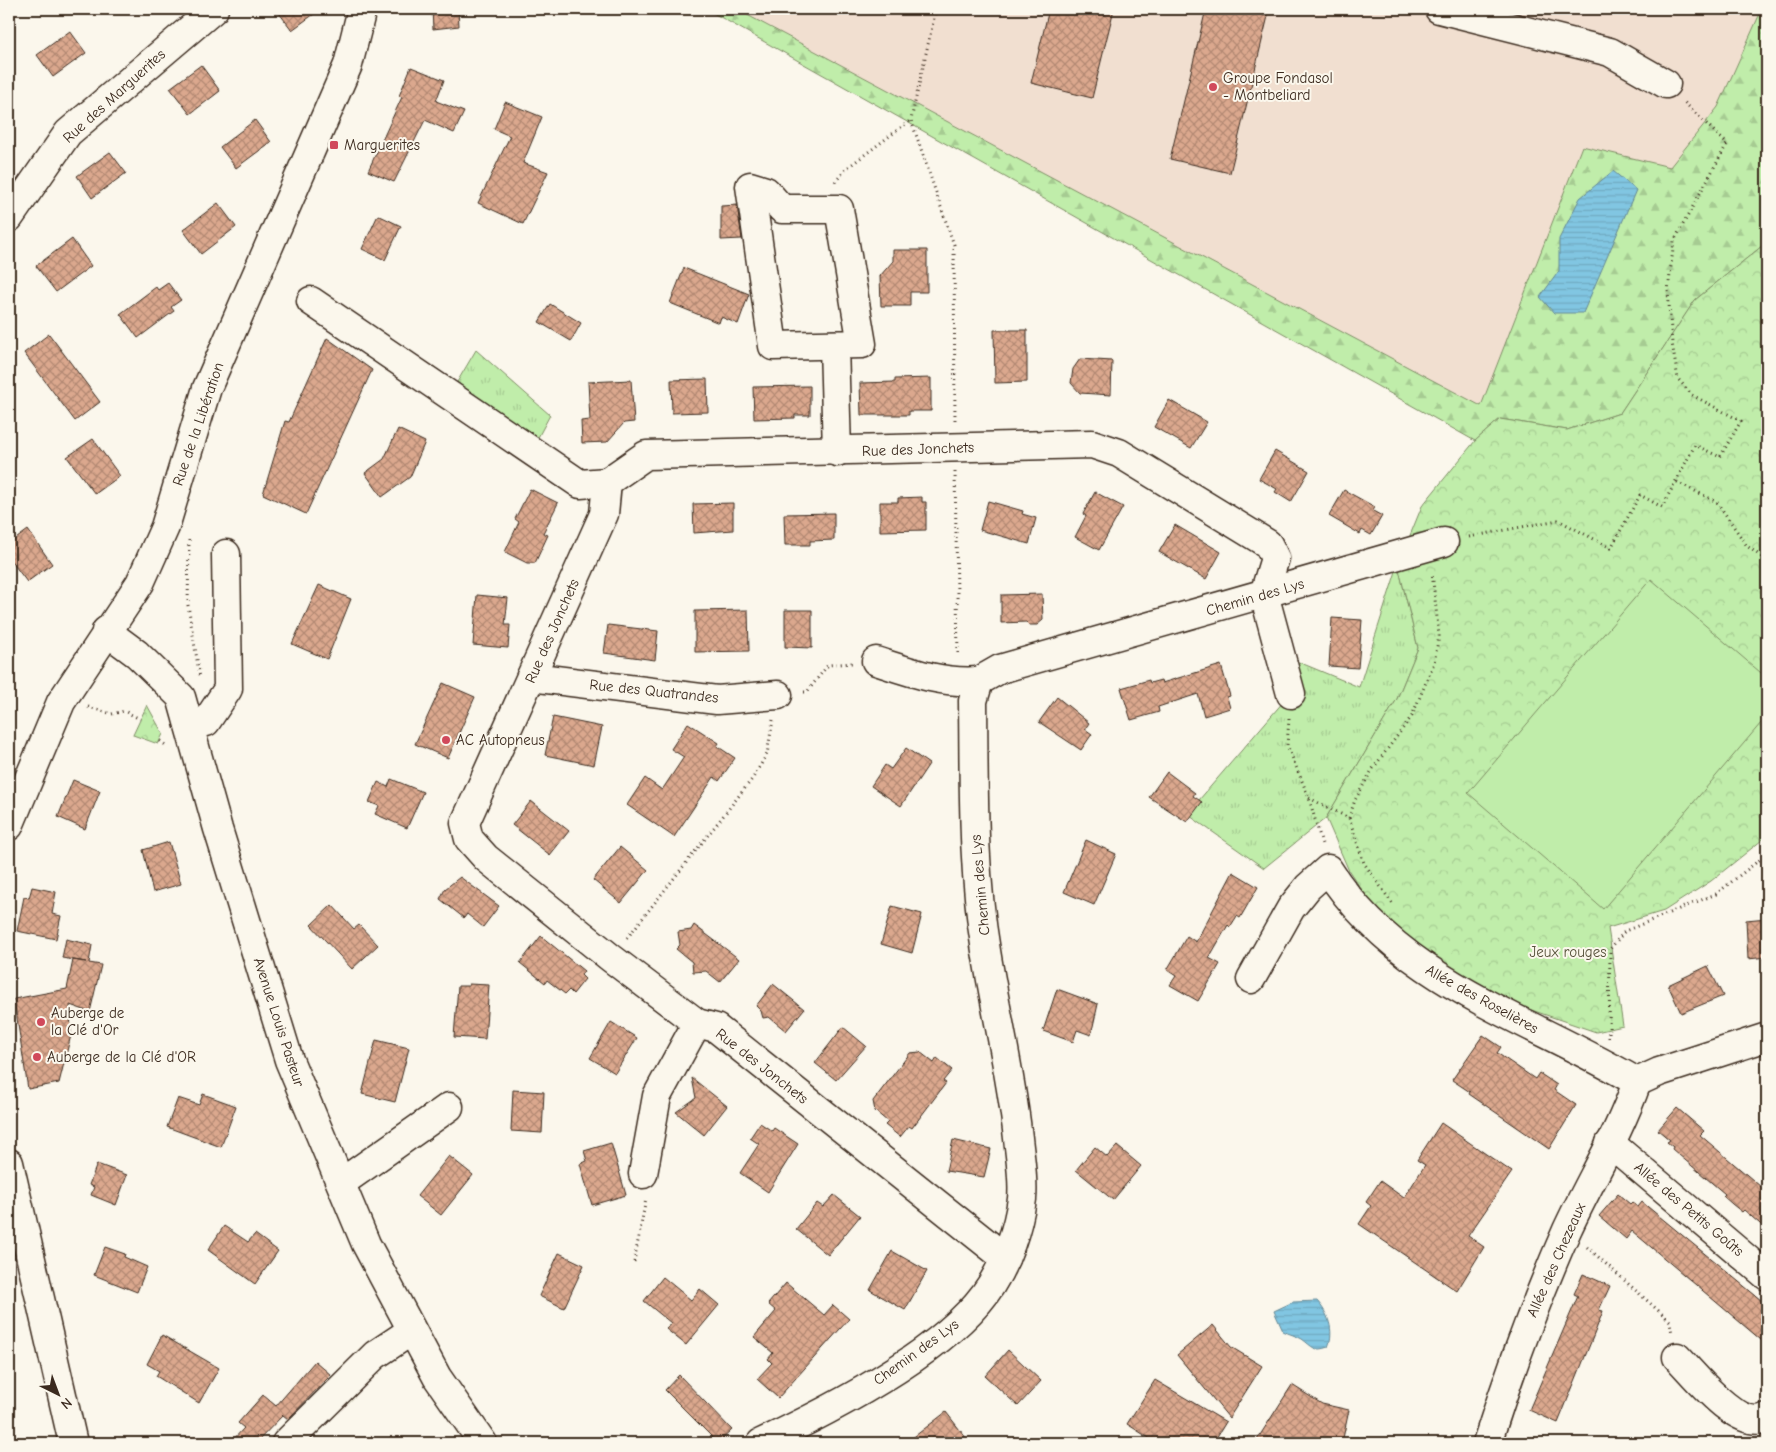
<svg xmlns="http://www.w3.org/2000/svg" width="1776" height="1452" viewBox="0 0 1776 1452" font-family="'Comic Neue',sans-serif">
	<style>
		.built { fill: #f1dfd0 }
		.grass { fill: url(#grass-tufts); stroke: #7e8c64 }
		.forest { fill: url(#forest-firs); stroke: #7e8c64 }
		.park { fill: url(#park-crowns); stroke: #7e8c64 }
		.pitch { fill: #c0edaa; stroke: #7e8c64 }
		.water { fill: url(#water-rules); stroke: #658894 }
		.building { fill: url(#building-cross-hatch); stroke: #3b2a1e }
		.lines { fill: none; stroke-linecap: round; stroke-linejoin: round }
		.minor-casing { stroke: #3b2a1e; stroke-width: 31 }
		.path { stroke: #3b2a1e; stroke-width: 3; stroke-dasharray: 1 4; stroke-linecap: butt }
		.minor { stroke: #fbf7ec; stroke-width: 28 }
		.poi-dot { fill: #d1495b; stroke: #fbf7ec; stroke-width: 2 }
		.labels { text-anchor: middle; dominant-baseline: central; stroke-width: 4; stroke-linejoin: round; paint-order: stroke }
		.poi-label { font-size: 15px; fill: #3b2a1e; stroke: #fbf7ec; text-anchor: start }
		.street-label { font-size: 15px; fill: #3b2a1e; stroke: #fbf7ec }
		.park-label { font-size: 15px; fill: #56513a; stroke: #fbf7ec }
	</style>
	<defs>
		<pattern id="grass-tufts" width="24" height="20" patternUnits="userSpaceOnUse" patternTransform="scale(1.25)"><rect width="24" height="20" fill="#c0edaa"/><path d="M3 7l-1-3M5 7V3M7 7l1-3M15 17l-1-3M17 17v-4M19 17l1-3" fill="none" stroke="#a6cb92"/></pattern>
		<pattern id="forest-firs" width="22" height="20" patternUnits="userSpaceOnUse" patternTransform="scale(1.25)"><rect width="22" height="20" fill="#c0edaa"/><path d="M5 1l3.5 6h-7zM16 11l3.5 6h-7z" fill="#a6cb92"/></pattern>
		<pattern id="park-crowns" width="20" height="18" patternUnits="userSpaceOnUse" patternTransform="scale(1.25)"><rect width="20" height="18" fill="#c0edaa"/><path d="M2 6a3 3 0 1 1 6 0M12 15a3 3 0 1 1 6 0" fill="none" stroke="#a6cb92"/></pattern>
		<pattern id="water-rules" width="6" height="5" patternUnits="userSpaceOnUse" patternTransform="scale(1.25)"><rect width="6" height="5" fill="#81c6e2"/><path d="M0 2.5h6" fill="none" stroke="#70aac1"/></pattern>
		<pattern id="building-cross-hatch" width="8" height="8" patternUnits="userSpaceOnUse" patternTransform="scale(1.25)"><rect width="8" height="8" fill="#dba88e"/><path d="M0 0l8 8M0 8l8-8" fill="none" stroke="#b38973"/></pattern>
	</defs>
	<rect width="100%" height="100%" fill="#fbf7ec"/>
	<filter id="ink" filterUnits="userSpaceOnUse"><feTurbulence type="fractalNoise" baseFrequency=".02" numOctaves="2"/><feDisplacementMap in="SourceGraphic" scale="10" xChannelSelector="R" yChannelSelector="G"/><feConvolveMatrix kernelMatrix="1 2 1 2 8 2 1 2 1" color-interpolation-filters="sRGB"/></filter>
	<g filter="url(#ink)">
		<!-- built -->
		<path class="built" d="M 736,9 L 1762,9 L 1718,107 L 1670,168 L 1582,146 L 1481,406 Z"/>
		<!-- grass -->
		<g class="grass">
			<path d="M 476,350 L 550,415 L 535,443 L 453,389 Z"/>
			<path d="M 1398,565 L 1418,648 L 1397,699 L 1326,818 L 1264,868 L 1187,814 L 1290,694 L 1284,656 L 1359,687 Z"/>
		</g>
		<!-- forest -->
		<path class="forest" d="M 706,9 L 736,9 L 1481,406 L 1582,146 L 1670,167 L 1718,107 L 1762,9 L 1767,9 L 1767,242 L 1695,300 L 1620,413 L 1567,430 L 1500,419 L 1475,441 Z"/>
		<!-- park -->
		<g class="park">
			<path d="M 1767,242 L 1767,836 L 1711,881 L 1664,911 L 1608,928 L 1623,1026 L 1596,1032 L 1493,997 L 1431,958 L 1374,908 L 1349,871 L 1326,818 L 1397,699 L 1418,648 L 1398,565 L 1422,506 L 1475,441 L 1500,419 L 1567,430 L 1620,413 L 1695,300 Z"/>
			<path d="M 147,705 L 163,734 L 158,744 L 133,735 Z"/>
		</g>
		<!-- pitch -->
		<path class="pitch" d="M 1651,579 L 1767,678 L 1767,716 L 1603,909 L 1468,793 Z"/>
		<!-- water -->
		<g class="water">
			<path d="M 1613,171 L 1636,190 L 1583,313 L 1554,313 L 1540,297 L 1559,271 L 1559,239 L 1580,198 Z"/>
			<path d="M 1317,1301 C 1328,1313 1335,1331 1328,1347 C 1314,1352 1313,1347 1302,1339 C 1297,1336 1289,1334 1283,1331 L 1274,1311 L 1293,1302 Z"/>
		</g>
		<!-- building -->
		<g class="building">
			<path d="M 276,9 L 321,9 L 292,30 Z"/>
			<path d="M 432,9 L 458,9 L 459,26 L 433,29 Z"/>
			<path d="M 1049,9 L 1114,9 L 1092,98 L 1031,83 Z"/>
			<path d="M 1206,9 L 1236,9 L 1268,16 L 1230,173 L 1170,159 Z"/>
			<path d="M 70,31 L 86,53 L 53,77 L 37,55 Z"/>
			<path d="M 201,65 L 220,91 L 190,114 L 170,88 Z"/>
			<path d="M 411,67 L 444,80 L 436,101 L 464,112 L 454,133 L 425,120 L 394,182 L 368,171 L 402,97 L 399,96 Z"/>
			<path d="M 505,102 L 542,117 L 523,163 L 548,172 L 523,224 L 478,203 L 510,136 L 494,129 Z"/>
			<path d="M 255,120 L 271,142 L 236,168 L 220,147 Z"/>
			<path d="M 110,152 L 126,173 L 92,198 L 77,176 Z"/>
			<path d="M 218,203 L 236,227 L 201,254 L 183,230 Z"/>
			<path d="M 737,205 L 742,239 L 721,240 L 721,206 Z"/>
			<path d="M 378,215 L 401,226 L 385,260 L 362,249 Z"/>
			<path d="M 72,239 L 91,266 L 56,292 L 36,266 Z"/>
			<path d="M 893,250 L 927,250 L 927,292 L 910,292 L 910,306 L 881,306 L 880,276 L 893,261 Z"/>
			<path d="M 684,268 L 749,294 L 738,324 L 721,317 L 719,323 L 670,303 Z"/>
			<path d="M 168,283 L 181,300 L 171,307 L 174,311 L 138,338 L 120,314 L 156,287 L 158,290 Z"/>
			<path d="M 550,304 L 581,323 L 571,341 L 539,322 Z"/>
			<path d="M 994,330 L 1027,330 L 1027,382 L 995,383 Z"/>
			<path d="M 49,334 L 100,402 L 75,421 L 24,353 Z"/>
			<path d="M 327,338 L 372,370 L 306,514 L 263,494 L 285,421 L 289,422 Z"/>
			<path d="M 1080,359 L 1112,361 L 1111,395 L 1080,393 L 1071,383 L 1073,369 Z"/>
			<path d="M 931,378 L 931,411 L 909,411 L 909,415 L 861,415 L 860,383 L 895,382 L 895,379 Z"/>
			<path d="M 707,379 L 708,412 L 672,413 L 671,380 Z"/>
			<path d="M 631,380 L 634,422 L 624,423 L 607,442 L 582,443 L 581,421 L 590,420 L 588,382 Z"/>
			<path d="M 810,386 L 810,415 L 795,415 L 795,418 L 754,419 L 753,387 Z"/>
			<path d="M 1169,400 L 1207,422 L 1191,448 L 1154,427 Z"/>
			<path d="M 398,429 L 425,442 L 410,477 L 382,497 L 365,473 L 384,459 Z"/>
			<path d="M 93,439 L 120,476 L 95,494 L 67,457 Z"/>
			<path d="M 1275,451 L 1309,471 L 1291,502 L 1275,492 L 1277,489 L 1259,479 Z"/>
			<path d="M 530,489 L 558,503 L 543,533 L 548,535 L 535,563 L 527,563 L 505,552 L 519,522 L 515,519 Z"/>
			<path d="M 1344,490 L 1375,507 L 1373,511 L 1382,516 L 1371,535 L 1362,530 L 1360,534 L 1329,516 Z"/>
			<path d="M 1095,492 L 1123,507 L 1099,550 L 1075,537 L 1086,516 L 1083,514 Z"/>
			<path d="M 922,497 L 922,502 L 926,502 L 926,530 L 880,531 L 880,502 L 898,502 L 898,498 Z"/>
			<path d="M 988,501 L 1023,511 L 1022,514 L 1036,518 L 1029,544 L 980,530 Z"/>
			<path d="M 733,503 L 733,530 L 694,533 L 693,504 Z"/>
			<path d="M 834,513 L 834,540 L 810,541 L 810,545 L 785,545 L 784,514 Z"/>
			<path d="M 1175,525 L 1221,552 L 1206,579 L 1159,552 Z"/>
			<path d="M 28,530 L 52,564 L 27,582 L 9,558 L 9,544 Z"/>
			<path d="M 319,585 L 351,599 L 327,659 L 292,644 Z"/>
			<path d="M 1042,594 L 1043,620 L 1037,625 L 1029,625 L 1026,622 L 1001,623 L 1001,595 Z"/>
			<path d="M 477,595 L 508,598 L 505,625 L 510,625 L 508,648 L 473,645 Z"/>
			<path d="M 748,610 L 749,651 L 695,652 L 695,611 Z"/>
			<path d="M 785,610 L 812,610 L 812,648 L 785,647 Z"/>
			<path d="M 1332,618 L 1362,620 L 1358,668 L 1329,666 Z"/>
			<path d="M 608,625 L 658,631 L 655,660 L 604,653 Z"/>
			<path d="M 1221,665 L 1230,696 L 1227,697 L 1230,708 L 1204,716 L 1198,694 L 1158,707 L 1159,712 L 1131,720 L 1121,688 L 1149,680 L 1150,683 L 1161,680 L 1162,683 Z"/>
			<path d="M 443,683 L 475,697 L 448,758 L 415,744 Z"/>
			<path d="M 1057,697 L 1089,723 L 1085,729 L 1092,734 L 1081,750 L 1039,722 Z"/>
			<path d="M 553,717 L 602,727 L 594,765 L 545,755 Z"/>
			<path d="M 688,723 L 719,743 L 717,746 L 735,758 L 719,781 L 714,777 L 674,837 L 627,805 L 645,778 L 662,790 L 684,757 L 671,749 Z"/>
			<path d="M 906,748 L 929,764 L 901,806 L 871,786 L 885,765 L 891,769 Z"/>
			<path d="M 1167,772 L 1195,793 L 1193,796 L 1202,802 L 1187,822 L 1149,797 Z"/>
			<path d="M 391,779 L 423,792 L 407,828 L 375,814 L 379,806 L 369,802 L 378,782 L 388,787 Z"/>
			<path d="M 73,780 L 100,791 L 85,829 L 58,817 Z"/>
			<path d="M 531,801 L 569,831 L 550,855 L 512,825 Z"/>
			<path d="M 1086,840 L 1116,854 L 1094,905 L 1064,892 Z"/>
			<path d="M 169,842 L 181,884 L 153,892 L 143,850 Z"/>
			<path d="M 620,847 L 648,870 L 621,903 L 593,880 Z"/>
			<path d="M 1233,872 L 1258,887 L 1240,918 L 1237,916 L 1230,927 L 1228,925 L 1209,958 L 1220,964 L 1198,1001 L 1170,985 L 1176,976 L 1167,970 L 1187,936 L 1196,942 Z"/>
			<path d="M 460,877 L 499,906 L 483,927 L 467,914 L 464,918 L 440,899 L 445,889 Z"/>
			<path d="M 32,887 L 56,892 L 52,914 L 61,916 L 56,939 L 17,931 L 24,897 L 29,898 Z"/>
			<path d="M 332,905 L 354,929 L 359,925 L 378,945 L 352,969 L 311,925 Z"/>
			<path d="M 892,906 L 922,914 L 912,953 L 881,944 Z"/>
			<path d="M 1767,918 L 1767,957 L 1748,959 L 1746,920 Z"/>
			<path d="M 694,925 L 739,959 L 720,982 L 706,971 L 693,972 L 692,962 L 676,949 L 680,945 L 678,932 L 691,930 Z"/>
			<path d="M 541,936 L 584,971 L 581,975 L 585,979 L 573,994 L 569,990 L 565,994 L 547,980 L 545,983 L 520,963 Z"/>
			<path d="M 66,939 L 92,945 L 89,963 L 101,965 L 90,1012 L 70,1005 L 71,1035 L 59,1083 L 28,1089 L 14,999 L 67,989 L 73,960 L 86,962 L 62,958 Z"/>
			<path d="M 1708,966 L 1723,996 L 1681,1013 L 1668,985 Z"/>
			<path d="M 469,984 L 489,985 L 485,1039 L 454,1037 L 458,986 L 469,986 Z"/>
			<path d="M 773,984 L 804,1009 L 786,1031 L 769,1017 L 763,1018 L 761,1011 L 756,1006 Z"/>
			<path d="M 1057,989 L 1098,1004 L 1091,1035 L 1077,1030 L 1073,1042 L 1043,1031 Z"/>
			<path d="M 611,1022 L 637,1038 L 615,1073 L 590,1058 Z"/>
			<path d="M 843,1027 L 866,1046 L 836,1080 L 815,1063 Z"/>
			<path d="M 1483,1035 L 1501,1047 L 1497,1053 L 1535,1079 L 1539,1073 L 1557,1085 L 1554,1090 L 1576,1105 L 1549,1149 L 1469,1094 L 1470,1092 L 1452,1080 Z"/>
			<path d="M 376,1040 L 409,1048 L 395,1102 L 362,1094 Z"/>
			<path d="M 920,1052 L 934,1063 L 937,1058 L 952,1070 L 943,1081 L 946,1083 L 912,1128 L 909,1126 L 900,1137 L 885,1125 L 888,1122 L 875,1111 L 873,1101 L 910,1053 Z"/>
			<path d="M 692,1078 L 727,1106 L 704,1135 L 676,1112 L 696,1098 Z"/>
			<path d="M 513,1090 L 544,1092 L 542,1133 L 511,1131 Z"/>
			<path d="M 203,1094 L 236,1106 L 221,1147 L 167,1127 L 178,1098 L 199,1105 Z"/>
			<path d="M 1677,1108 L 1704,1131 L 1700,1135 L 1767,1192 L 1767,1230 L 1744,1210 L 1742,1212 L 1732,1204 L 1723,1196 L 1725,1194 L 1672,1149 L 1673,1147 L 1667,1142 L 1670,1140 L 1658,1130 Z"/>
			<path d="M 760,1123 L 772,1131 L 774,1128 L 798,1144 L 768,1192 L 740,1173 L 759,1144 L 750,1138 Z"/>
			<path d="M 1441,1123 L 1512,1172 L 1468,1236 L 1484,1247 L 1457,1291 L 1359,1224 L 1371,1206 L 1366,1202 L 1380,1181 L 1404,1198 L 1425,1165 L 1417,1160 Z"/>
			<path d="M 953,1140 L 991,1149 L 984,1177 L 946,1171 Z"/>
			<path d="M 611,1143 L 626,1195 L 592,1205 L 580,1164 L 587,1161 L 584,1151 Z"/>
			<path d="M 1117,1146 L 1141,1166 L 1113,1200 L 1076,1170 L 1095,1147 L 1107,1157 Z"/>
			<path d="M 449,1156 L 473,1175 L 441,1215 L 417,1196 Z"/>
			<path d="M 97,1164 L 127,1175 L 116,1205 L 91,1195 L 94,1187 L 89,1185 Z"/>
			<path d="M 1618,1194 L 1630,1204 L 1632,1202 L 1638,1207 L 1642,1202 L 1767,1305 L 1767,1345 L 1632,1231 L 1626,1239 L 1599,1216 Z"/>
			<path d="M 834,1195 L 860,1216 L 828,1255 L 796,1229 L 817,1203 L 823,1207 Z"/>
			<path d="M 224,1226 L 248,1242 L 255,1234 L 278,1251 L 255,1284 L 208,1250 Z"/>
			<path d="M 105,1247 L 125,1254 L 124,1257 L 147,1267 L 137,1292 L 94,1275 Z"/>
			<path d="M 892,1251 L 927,1271 L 905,1310 L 870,1290 Z"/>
			<path d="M 559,1253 L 584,1265 L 564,1308 L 539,1296 Z"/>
			<path d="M 1583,1274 L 1610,1286 L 1599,1310 L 1603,1311 L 1595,1332 L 1558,1423 L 1529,1410 L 1578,1296 L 1574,1294 Z"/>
			<path d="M 663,1277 L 691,1300 L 700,1289 L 719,1305 L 686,1345 L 666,1329 L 671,1323 L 644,1301 Z"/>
			<path d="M 786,1283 L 824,1315 L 833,1305 L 849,1319 L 778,1398 L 757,1379 L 772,1363 L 768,1359 L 773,1353 L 754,1337 L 776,1311 L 768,1304 Z"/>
			<path d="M 1213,1325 L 1231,1347 L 1262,1366 L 1229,1418 L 1177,1355 Z"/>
			<path d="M 162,1335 L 219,1368 L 199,1403 L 156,1376 L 159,1371 L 147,1364 Z"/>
			<path d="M 1008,1350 L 1041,1381 L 1018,1406 L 985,1376 Z"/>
			<path d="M 315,1361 L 331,1375 L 288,1419 L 283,1415 L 256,1443 L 230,1443 L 244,1428 L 238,1423 L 263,1395 L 276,1406 Z"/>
			<path d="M 679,1375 L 732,1430 L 718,1443 L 665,1390 Z"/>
			<path d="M 1155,1380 L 1226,1422 L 1213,1443 L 1157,1443 L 1127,1424 Z"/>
			<path d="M 1292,1385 L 1322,1404 L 1349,1410 L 1342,1443 L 1255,1443 Z"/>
			<path d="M 946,1412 L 970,1443 L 906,1443 Z"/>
		</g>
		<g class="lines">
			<defs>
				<g id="minor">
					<path d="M 1439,9 L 1610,52 L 1666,84"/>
					<path d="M 750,186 L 766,191 L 782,209 L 839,209 L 862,344 L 773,346 Z"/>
					<path d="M 9,218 L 68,133 L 214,9"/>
					<path d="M 311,301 L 580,484 L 607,482"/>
					<path d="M 834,345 L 837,452"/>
					<path d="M 106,631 L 137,654 L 181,697 L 218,829 L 289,1060 L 366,1244 L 437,1377 L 483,1443"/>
					<path d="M 876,661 C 910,672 943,684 979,681"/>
					<path d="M 531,677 L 717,700 L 778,695"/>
					<path d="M 206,722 L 228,689 L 226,554"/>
					<path d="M 9,826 L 61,702 L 140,583 L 165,527 L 207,388 L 348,65 L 362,9"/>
					<path d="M 1251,979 L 1291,908 L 1308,887 L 1328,869 C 1399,982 1529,1018 1637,1082"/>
					<path d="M 1637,1082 L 1659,1072 L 1767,1037"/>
					<path d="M 1610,1143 L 1767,1276"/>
					<path d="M 9,1163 L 73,1443"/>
					<path d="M 643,1174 L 657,1096 L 697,1023"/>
					<path d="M 341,1183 L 449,1107"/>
					<path d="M 1005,1258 L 716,1028 L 697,1023 L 611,958 L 486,858 L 469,839 L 465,823 L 604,514 L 607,482 L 646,455 L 1092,444 L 1119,453 L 1268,544 L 1275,558 L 1264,594 L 1291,694"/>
					<path d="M 1677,1357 C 1695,1375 1739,1433 1767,1417"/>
					<path d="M 286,1443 L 375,1355 L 411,1331"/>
					<path d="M 761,1443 C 829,1411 950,1350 991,1285 C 1007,1260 1018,1228 1022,1199 C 1024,1179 1020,1158 1018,1138 C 1011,1075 996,1013 986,951 C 972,869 974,785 973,701 L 979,681 L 1000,669 L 1444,542"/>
					<path d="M 1487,1443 C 1510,1371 1536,1300 1567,1230 C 1590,1180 1619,1134 1637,1082"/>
				</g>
			</defs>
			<!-- minor casing -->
			<use href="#minor" class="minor-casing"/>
			<!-- path -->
			<g class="path">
				<path d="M 936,9 L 911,120 L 954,245 L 955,423"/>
				<path d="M 835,182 L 847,168 L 911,120"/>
				<path d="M 955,472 L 958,656"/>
				<path d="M 1677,482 L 1717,502 L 1747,546 L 1767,561"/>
				<path d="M 1469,537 L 1558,520 L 1611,548 L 1640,495 L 1662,507 L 1695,445 L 1720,457 L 1741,421 L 1692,395 L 1678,379 L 1672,343 L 1668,291 L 1674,241 L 1727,144 L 1683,101"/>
				<path d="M 189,540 L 188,605 L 200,678"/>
				<path d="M 804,692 L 807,692 L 828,665 L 852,663"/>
				<path d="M 88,707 L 112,714 L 124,711 L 140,719"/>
				<path d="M 1289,719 L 1287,745 L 1309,798 L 1322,844"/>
				<path d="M 160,741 L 167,746"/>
				<path d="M 1309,798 L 1349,818 L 1364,863 L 1392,903"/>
				<path d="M 1349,818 L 1355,800 L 1372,770 L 1412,716 L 1434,663 L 1439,636 L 1432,572"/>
				<path d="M 627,938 L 753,778 L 767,754 L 773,720"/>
				<path d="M 1609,1038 L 1610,949 L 1625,931 L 1716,894 L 1767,854"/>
				<path d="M 1587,1247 L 1670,1321 L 1672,1334"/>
				<path d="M 634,1262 L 646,1199"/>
			</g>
			<!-- minor -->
			<use href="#minor" class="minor"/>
		</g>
	</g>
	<!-- markers -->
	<g class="poi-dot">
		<circle cx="1213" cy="87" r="5"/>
		<rect x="329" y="140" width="10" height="10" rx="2.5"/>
		<circle cx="446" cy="740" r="5"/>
		<circle cx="41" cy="1022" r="5"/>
		<circle cx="37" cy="1057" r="5"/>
	</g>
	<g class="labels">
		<!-- poi labels -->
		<g class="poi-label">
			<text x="1223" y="78">Groupe Fondasol<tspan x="1223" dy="17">- Montbeliard</tspan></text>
			<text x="344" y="145">Marguerites</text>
			<text x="456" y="740">AC Autopneus</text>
			<text x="51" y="1013">Auberge de<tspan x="51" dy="17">la Clé d'Or</tspan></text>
			<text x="47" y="1057">Auberge de la Clé d'OR</text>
		</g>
		<!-- street labels -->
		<g class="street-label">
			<text transform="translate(114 96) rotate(-42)">Rue des Marguerites</text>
			<text transform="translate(198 424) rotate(-71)">Rue de la Libération</text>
			<text transform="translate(918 449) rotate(-2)">Rue des Jonchets</text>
			<text transform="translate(1255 597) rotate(-16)">Chemin des Lys</text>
			<text transform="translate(552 631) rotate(-66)">Rue des Jonchets</text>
			<text transform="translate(654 691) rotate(6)">Rue des Quatrandes</text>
			<text transform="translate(980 885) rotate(-95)">Chemin des Lys</text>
			<text transform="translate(1482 999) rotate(29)">Allée des Roselières</text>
			<text transform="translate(279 1022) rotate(72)">Avenue Louis Pasteur</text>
			<text transform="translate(762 1066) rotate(38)">Rue des Jonchets</text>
			<text transform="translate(1689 1209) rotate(40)">Allée des Petits Goûts</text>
			<text transform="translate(1556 1260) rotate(-66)">Allée des Chezeaux</text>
			<text transform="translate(916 1352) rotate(-36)">Chemin des Lys</text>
		</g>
		<!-- park labels -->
		<g class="park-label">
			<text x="1568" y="952">Jeux rouges</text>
		</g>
	</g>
	<!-- margin -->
	<rect width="1776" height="1452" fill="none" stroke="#fbf7ec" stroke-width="30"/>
	<rect x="15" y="15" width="1746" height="1422" fill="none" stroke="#3b2a1e" stroke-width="2" filter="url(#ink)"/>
	<!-- north arrow -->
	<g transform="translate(58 1394) rotate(138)" stroke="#fbf7ec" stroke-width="4" paint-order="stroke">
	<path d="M0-4L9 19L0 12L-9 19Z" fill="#3b2a1e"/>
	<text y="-8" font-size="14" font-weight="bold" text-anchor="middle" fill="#3b2a1e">N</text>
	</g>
</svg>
